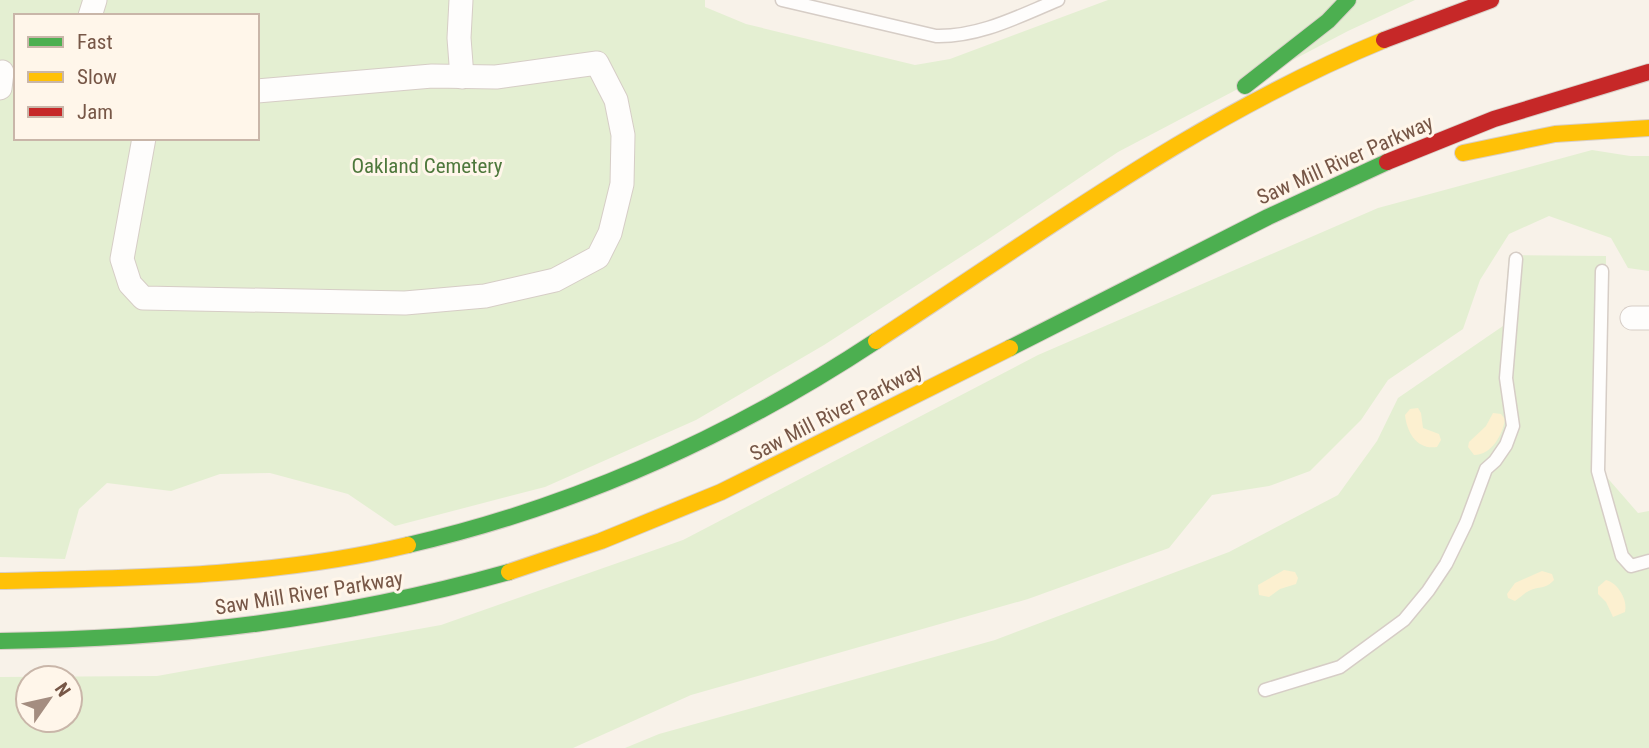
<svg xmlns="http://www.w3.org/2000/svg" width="1649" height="748" viewBox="0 0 1649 748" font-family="'Roboto Condensed',sans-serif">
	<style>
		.green { fill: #e4efd2; fill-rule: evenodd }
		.sand { fill: #fcf0d0 }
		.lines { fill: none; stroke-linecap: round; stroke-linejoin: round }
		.lane-casing { stroke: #d6cdc6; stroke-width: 15 }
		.street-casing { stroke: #d6cdc6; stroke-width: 25 }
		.fast-casing { stroke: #d9cfc8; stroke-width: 18 }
		.slow-casing { stroke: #d9cfc8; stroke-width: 18 }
		.jam-casing { stroke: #d9cfc8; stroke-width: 18 }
		.lane { stroke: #fefdfc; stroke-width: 12 }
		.street { stroke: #fefdfc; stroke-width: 23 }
		.fast { stroke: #4caf50; stroke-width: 16 }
		.slow { stroke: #ffc107; stroke-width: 16 }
		.jam { stroke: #c62828; stroke-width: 16 }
		.labels { text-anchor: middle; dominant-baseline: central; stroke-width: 6; stroke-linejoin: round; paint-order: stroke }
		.street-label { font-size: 21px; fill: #775747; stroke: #fff6ea }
		.park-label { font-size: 21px; fill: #4e783c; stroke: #fff6ea }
	</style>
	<rect width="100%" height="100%" fill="#f8f2e9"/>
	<!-- green -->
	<g class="green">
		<path d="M 0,0 L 705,0 L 705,7 L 746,24 L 915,65 L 950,59 L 1108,0 L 1415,0 L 1348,31 L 1118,152 L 987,240 L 824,345 L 696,420 L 545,487 L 395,526 L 348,494 L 270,473 L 220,474 L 171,491 L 107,483 L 79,509 L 65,559 L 0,557 ZM 16,16 L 257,16 L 257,138 L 16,138 Z"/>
		<path d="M 1592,150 L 1630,156 L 1649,156 L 1649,271 L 1628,268 L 1611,238 L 1549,216 L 1509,234 L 1480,280 L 1463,329 L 1388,380 L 1361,420 L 1310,471 L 1269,486 L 1212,495 L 1169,548 L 1028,599 L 691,695 L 573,748 L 0,748 L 0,677 L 157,676 L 441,625 L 683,540 L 1038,355 L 1378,208 ZM 28,678 L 70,678 L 70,720 L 28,720 Z"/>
		<path d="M 1509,255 L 1606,256 L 1604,474 L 1638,513 L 1649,511 L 1649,748 L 625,748 L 659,734 L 995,640 L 1229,552 L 1338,495 L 1377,441 L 1398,398 L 1503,326 Z"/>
	</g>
	<!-- sand -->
	<g class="sand">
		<path d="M 1418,408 L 1421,413 L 1423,428 L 1439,434 L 1441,440 L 1437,447 C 1417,450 1407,433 1405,415 L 1410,409 Z"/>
		<path d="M 1493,413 L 1501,414 L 1505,419 C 1503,434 1492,455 1474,455 L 1468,447 L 1469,442 L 1486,426 Z"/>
		<path d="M 1284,570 L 1295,572 L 1298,578 L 1296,584 L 1280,589 L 1269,597 L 1259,595 L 1258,585 Z"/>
		<path d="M 1542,571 L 1552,574 L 1554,580 C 1546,589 1541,586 1531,590 C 1525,592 1520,598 1515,601 L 1508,598 L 1507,594 L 1515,583 Z"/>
		<path d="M 1606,580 C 1618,583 1628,600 1625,612 L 1613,617 L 1606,602 L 1598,594 L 1598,587 Z"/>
	</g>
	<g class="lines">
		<defs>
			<g id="lane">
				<path d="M 782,0 L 936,36 C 980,37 1019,16 1058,0"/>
				<path d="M 1602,271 L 1598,471 L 1622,556 L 1631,566 L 1649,561"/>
				<path d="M 1265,690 L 1340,667 L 1404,620 L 1428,591 L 1446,564 L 1466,523 L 1486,469 L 1495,461 L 1506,445 L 1513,426 L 1506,378 L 1516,259"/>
			</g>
			<g id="street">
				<path d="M 461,0 L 459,38 L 462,77"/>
				<path d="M 90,16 L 95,0"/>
				<path d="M 0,88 L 2,72"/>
				<path d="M 144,138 L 122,259 L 130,284 L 143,298 L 405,303 L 485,296 L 555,280 L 598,257 L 610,233 L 622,184 L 623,135 L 616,100 L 597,63 L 496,77 L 432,76 L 257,91"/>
				<path d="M 1632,318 L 1649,318"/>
			</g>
			<g id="fast">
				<path d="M 1245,86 L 1328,21 L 1348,0"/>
				<path d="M 1010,348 L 1268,217 L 1387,162"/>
				<path d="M 408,545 C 577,506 732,436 876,341"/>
				<path d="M 0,641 C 176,639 338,620 509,572"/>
			</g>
			<g id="slow">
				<path d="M 1463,153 L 1555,134 L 1649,128"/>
				<path d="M 876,341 C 1041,234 1200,115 1384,40"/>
				<path d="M 509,572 L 601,541 L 721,492 L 1010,348"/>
				<path d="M 0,581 C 137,578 274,577 408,545"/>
			</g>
			<g id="jam">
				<path d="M 1384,40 L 1491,0"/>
				<path d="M 1387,162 L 1494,119 L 1649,72"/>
			</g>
		</defs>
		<!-- lane casing -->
		<use href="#lane" class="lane-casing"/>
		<!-- street casing -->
		<use href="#street" class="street-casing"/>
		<!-- fast casing -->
		<use href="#fast" class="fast-casing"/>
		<!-- slow casing -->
		<use href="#slow" class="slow-casing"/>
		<!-- jam casing -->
		<use href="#jam" class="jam-casing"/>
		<!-- lane -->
		<use href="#lane" class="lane"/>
		<!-- street -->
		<use href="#street" class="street"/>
		<!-- fast -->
		<use href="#fast" class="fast"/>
		<!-- slow -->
		<use href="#slow" class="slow"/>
		<!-- jam -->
		<use href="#jam" class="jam"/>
	</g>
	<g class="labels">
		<!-- street labels -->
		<g class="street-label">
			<text transform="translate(1345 160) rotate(-24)">Saw Mill River Parkway</text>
			<text transform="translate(836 412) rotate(-27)">Saw Mill River Parkway</text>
			<text transform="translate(309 593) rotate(-9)">Saw Mill River Parkway</text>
		</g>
		<!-- park labels -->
		<g class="park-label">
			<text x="427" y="166">Oakland Cemetery</text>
		</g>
	</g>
	<!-- legend -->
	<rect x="14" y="14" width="245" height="126" fill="#fff6ea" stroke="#c9b6a9" stroke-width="2"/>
	<rect x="28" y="37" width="35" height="10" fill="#4caf50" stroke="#c9b6a9" stroke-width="2"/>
	<text x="77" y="49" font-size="21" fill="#775747">Fast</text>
	<rect x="28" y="72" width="35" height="10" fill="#ffc107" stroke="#c9b6a9" stroke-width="2"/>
	<text x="77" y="84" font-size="21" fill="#775747">Slow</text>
	<rect x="28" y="107" width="35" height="10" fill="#c62828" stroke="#c9b6a9" stroke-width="2"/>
	<text x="77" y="119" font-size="21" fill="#775747">Jam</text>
	<!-- north arrow -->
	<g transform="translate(49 699) rotate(56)"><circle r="33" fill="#fff6ea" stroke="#c9b6a9" stroke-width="2"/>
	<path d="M0-5L12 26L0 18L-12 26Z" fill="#a48d80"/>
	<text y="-10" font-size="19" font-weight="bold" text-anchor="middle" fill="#775747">N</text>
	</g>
</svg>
